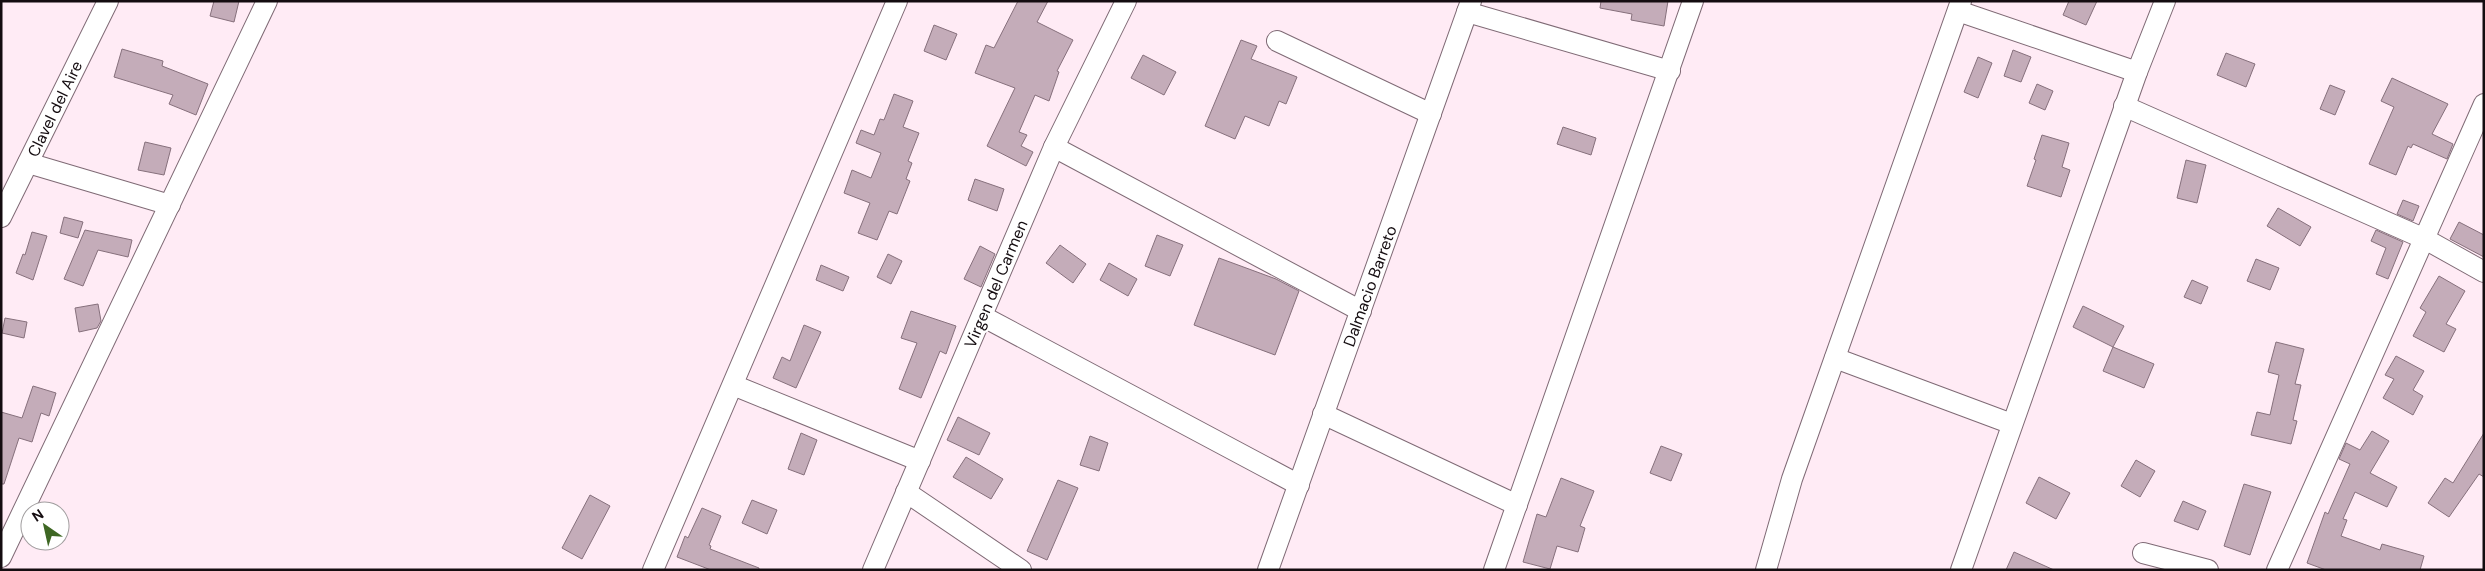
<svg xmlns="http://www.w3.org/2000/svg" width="2485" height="571" viewBox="0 0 2485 571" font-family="'DM Sans',sans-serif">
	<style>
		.building { fill: #c4acb9; stroke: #86707c }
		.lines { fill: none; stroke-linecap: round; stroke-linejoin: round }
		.street-casing { stroke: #7f6a75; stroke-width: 22 }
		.street { stroke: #fff; stroke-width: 20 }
		.labels { text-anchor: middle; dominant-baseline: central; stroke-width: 4.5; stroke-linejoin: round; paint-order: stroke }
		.street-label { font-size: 16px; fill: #140c10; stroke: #fff }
	</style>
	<rect width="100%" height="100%" fill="#ffebf5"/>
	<!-- building -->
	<g class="building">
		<path d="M 214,1 L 239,1 L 234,22 L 210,16 Z"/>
		<path d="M 1018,1 L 1048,1 L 1037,22 L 1073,40 L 1057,71 L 1059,72 L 1049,101 L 1035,95 L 1019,132 L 1027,135 L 1021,146 L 1033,152 L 1026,166 L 987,146 L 1015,88 L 975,73 L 986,45 L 994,48 Z"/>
		<path d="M 1601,1 L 1668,1 L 1664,26 L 1631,20 L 1632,14 L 1600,8 Z"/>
		<path d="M 2069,1 L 2097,1 L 2086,25 L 2063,15 Z"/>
		<path d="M 934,25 L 957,34 L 946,60 L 924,51 Z"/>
		<path d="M 1241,40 L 1257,46 L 1251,59 L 1297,77 L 1286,104 L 1279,101 L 1269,126 L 1245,116 L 1235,139 L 1205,126 Z"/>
		<path d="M 122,49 L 163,61 L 162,66 L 208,84 L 196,115 L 169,104 L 173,95 L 114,77 Z"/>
		<path d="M 2013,50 L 2031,57 L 2021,82 L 2004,76 Z"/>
		<path d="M 2226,53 L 2255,64 L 2246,87 L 2217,75 Z"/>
		<path d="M 1143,55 L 1176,72 L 1164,95 L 1131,78 Z"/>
		<path d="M 1978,57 L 1992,63 L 1978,98 L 1964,92 Z"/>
		<path d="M 2392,78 L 2448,104 L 2432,134 L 2453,144 L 2447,159 L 2413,144 L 2411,148 L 2408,146 L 2396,175 L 2369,164 L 2394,107 L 2381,101 Z"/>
		<path d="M 2037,84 L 2053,91 L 2045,110 L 2029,103 Z"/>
		<path d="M 2330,85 L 2345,91 L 2335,115 L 2320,109 Z"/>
		<path d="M 894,94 L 913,101 L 903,127 L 919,133 L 908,161 L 912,163 L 906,179 L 910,181 L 897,214 L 889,211 L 877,240 L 858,233 L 870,203 L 844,193 L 852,170 L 871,178 L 881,153 L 856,143 L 861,130 L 874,135 L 880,119 L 884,120 Z"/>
		<path d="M 1563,127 L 1596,138 L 1591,155 L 1557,144 Z"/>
		<path d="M 2042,135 L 2069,143 L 2062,167 L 2070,170 L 2061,197 L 2027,186 L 2036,160 L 2034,159 Z"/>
		<path d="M 145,142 L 171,148 L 164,175 L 138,170 Z"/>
		<path d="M 2186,160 L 2206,165 L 2197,203 L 2177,198 Z"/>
		<path d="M 975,179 L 1004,189 L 997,211 L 968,200 Z"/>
		<path d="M 2403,200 L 2419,206 L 2413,221 L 2397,214 Z"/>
		<path d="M 2278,208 L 2311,227 L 2300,246 L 2267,226 Z"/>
		<path d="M 64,217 L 83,222 L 78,238 L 60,233 Z"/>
		<path d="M 2459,222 L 2484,235 L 2484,257 L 2450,239 Z"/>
		<path d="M 85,230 L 132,240 L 128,257 L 98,250 L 83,286 L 64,279 Z"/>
		<path d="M 2376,230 L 2403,242 L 2388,279 L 2376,274 L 2386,248 L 2371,241 Z"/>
		<path d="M 32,232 L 47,236 L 33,280 L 16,273 L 23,254 L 25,255 Z"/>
		<path d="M 1157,235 L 1183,245 L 1170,276 L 1145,266 Z"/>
		<path d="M 1060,245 L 1086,264 L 1073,283 L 1046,263 Z"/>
		<path d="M 980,246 L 995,254 L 981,287 L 964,279 Z"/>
		<path d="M 888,254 L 902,261 L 891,284 L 877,277 Z"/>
		<path d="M 1219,258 L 1276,279 L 1299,291 L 1275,355 L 1194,325 Z"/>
		<path d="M 2256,259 L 2279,268 L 2270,290 L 2247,281 Z"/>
		<path d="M 1109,263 L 1137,279 L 1128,296 L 1100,280 Z"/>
		<path d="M 821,265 L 849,277 L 843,291 L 816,280 Z"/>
		<path d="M 2439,276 L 2465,291 L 2446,324 L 2456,329 L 2444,352 L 2413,336 L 2426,312 L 2420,308 Z"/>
		<path d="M 2192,280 L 2208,287 L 2201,304 L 2184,297 Z"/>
		<path d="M 98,304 L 101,321 L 97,328 L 79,332 L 75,308 Z"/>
		<path d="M 2083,306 L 2124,326 L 2113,347 L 2073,327 Z"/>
		<path d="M 911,311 L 956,326 L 946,354 L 940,351 L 921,398 L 899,389 L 917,343 L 901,338 Z"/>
		<path d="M 5,318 L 27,322 L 24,338 L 2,333 Z"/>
		<path d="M 804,325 L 821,332 L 796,388 L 773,378 L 782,357 L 790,361 Z"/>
		<path d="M 2276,342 L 2304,349 L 2295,384 L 2301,385 L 2293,420 L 2297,421 L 2291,444 L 2251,435 L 2257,412 L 2270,415 L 2279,375 L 2268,372 Z"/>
		<path d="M 2113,347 L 2154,364 L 2144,388 L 2103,371 Z"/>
		<path d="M 2396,356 L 2424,371 L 2413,390 L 2423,396 L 2413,415 L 2383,398 L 2394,379 L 2385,375 Z"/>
		<path d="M 33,386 L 56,393 L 49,416 L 41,413 L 32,442 L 19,438 L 4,484 L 1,484 L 1,412 L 22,418 Z"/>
		<path d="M 958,417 L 990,433 L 979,455 L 947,440 Z"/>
		<path d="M 2372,431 L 2389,441 L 2370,473 L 2397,487 L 2387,507 L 2355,492 L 2343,519 L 2347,520 L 2341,536 L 2380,550 L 2382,544 L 2424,556 L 2420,570 L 2326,570 L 2307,563 L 2325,512 L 2328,514 L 2350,464 L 2339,459 L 2346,443 L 2360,450 Z"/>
		<path d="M 801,433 L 817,440 L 804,475 L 788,469 Z"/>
		<path d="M 2484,433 L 2484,477 L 2479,474 L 2449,517 L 2428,503 L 2445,478 L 2453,483 Z"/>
		<path d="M 1090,436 L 1108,443 L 1099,471 L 1080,465 Z"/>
		<path d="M 1661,446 L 1682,454 L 1671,481 L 1650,473 Z"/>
		<path d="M 966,457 L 1003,479 L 991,499 L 953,477 Z"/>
		<path d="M 2136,460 L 2155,471 L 2140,497 L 2121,486 Z"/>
		<path d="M 2039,477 L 2070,493 L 2056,519 L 2026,503 Z"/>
		<path d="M 1561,478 L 1594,491 L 1580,526 L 1585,528 L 1578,552 L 1557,546 L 1550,569 L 1523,562 L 1537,514 L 1546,517 Z"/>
		<path d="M 1058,480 L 1078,488 L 1047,560 L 1027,551 Z"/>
		<path d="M 2244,484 L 2271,492 L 2250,555 L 2224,546 Z"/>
		<path d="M 590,495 L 610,506 L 582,559 L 562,548 Z"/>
		<path d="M 752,500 L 777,510 L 767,534 L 742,523 Z"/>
		<path d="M 2183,501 L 2206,511 L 2198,530 L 2174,521 Z"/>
		<path d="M 702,508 L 721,516 L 709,545 L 711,546 L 710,549 L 759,568 L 759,570 L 711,570 L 677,557 L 685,536 L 688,538 Z"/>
		<path d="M 2014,552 L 2054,570 L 2006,570 Z"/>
	</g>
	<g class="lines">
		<defs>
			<g id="street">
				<path d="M 1958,11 L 2137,72"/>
				<path d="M 1467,12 L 1670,71"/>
				<path d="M 1277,41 L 1431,114"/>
				<path d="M 2124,106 L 2425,239 L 2484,272"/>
				<path d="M 1054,147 L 1361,311"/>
				<path d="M 28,163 L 170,205"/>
				<path d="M 1,217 L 108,1"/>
				<path d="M 982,316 L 1299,485"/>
				<path d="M 1835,358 L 2012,424"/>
				<path d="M 733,385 L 920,461"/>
				<path d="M 1323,414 L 1517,505"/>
				<path d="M 906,492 L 1021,570"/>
				<path d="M 2143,553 L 2208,570"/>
				<path d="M 1,557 L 267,1"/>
				<path d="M 653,570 L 897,1"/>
				<path d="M 873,570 L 1054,147 L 1126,1"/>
				<path d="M 1268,570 L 1471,1"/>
				<path d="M 1494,570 L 1693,1"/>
				<path d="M 1766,570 L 1792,479 L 1961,1"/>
				<path d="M 1961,570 L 2137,72 L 2165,1"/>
				<path d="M 2277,570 L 2484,104"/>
			</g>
		</defs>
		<!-- street casing -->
		<use href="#street" class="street-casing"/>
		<!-- street -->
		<use href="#street" class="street"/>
	</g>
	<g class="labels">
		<!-- street labels -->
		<g class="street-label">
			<text transform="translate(55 109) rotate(-64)">Clavel del Aire</text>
			<text transform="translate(996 284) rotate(-67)">Virgen del Carmen</text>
			<text transform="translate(1370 286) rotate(-70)">Dalmacio Barreto</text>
		</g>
	</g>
	<!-- border -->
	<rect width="2485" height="571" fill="none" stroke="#140c10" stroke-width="5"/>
	<!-- north arrow -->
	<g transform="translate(45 526) rotate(326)"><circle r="24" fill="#ffffff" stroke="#a19e9f"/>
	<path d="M0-4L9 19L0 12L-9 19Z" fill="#3e6723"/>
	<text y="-8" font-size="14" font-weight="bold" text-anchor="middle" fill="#140c10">N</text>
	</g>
</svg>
